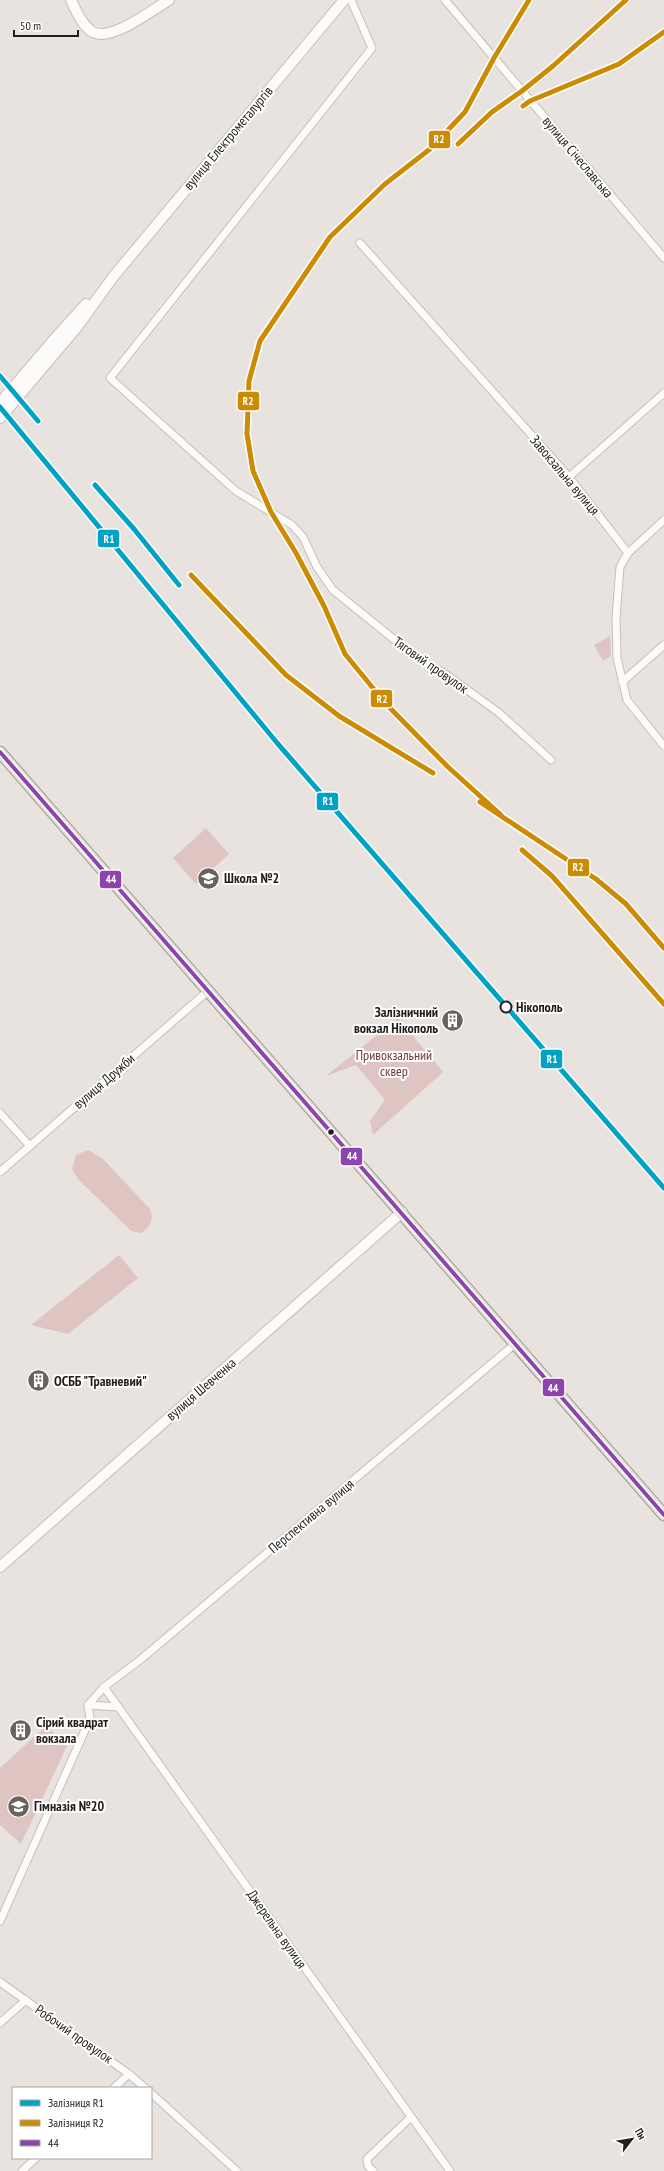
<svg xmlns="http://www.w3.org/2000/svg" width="664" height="2171" viewBox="0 0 664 2171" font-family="'PT Sans Narrow',sans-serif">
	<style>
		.green { fill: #dec5c2 }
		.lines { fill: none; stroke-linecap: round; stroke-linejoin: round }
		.street-casing { stroke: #c3c0bc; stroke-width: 9 }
		.secondary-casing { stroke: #c3c0bc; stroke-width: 12 }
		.primary-casing { stroke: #9e9b8c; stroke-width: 13 }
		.street { stroke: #fcfbfa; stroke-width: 7 }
		.secondary { stroke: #fcfbfa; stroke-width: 10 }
		.primary { stroke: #e3e2da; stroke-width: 11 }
		.bus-1-casing { stroke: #fff; stroke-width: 7 }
		.bus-1 { stroke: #8e44ad; stroke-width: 4 }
		.rail-1-casing { stroke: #fff; stroke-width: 8 }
		.rail-2-casing { stroke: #fff; stroke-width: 8 }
		.rail-1 { stroke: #02a2c5; stroke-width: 5 }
		.rail-2 { stroke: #cc8b05; stroke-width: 5 }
		.stop-dot { fill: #fff; stroke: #211e1b; stroke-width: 2 }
		.bus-dot { fill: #211e1b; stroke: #fff; stroke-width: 1.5 }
		.labels { text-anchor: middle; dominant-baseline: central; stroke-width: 4; stroke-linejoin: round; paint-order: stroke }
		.street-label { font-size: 14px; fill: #211e1b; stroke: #fff }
		.poi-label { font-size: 14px; font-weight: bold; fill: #211e1b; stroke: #fff; text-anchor: start }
		.stop-label { font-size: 14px; font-weight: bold; fill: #211e1b; stroke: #fff; text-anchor: start }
		.park-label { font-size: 14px; fill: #74393b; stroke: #fff }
		.line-badge { stroke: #fff; stroke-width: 1.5 }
		.badge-label { font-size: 11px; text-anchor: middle; font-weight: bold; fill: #fff }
	</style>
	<rect width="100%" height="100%" fill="#e8e3de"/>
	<!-- green -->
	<g class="green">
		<path d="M 610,636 L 611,656 L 603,661 L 594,645 Z"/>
		<path d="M 206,828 L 229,854 L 196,884 L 173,858 Z"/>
		<path d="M 398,1018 L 443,1072 L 373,1135 L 370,1121 L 385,1100 L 356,1065 L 326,1076 Z"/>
		<path d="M 88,1150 L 102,1158 L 150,1209 C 154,1221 151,1226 141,1233 L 131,1231 L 78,1179 L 72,1169 L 76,1155 Z"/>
		<path d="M 119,1255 L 138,1278 L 68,1334 L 31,1325 Z"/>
		<path d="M 46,1726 L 67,1746 L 21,1844 L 0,1825 L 0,1768 Z"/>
	</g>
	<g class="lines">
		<defs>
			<g id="street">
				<path d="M 351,0 L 372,48 L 110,378 L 236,491 L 292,525 L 303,537 L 317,567 L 333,590 L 422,662 L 441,671 L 498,712 L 551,760"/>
				<path d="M 445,0 L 664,258"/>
				<path d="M 360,243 L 569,477 L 628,553 L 620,567 L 616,618 L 617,658 L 627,700 L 664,746"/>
				<path d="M 569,477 L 664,393"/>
				<path d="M 628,553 L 664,520"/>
				<path d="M 622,682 L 664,645"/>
				<path d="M 0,1113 L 30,1146"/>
				<path d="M 0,1172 L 208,991"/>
				<path d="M 104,1687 L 450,2171"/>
				<path d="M 88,1705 L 118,1707"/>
				<path d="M 0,1921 L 90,1719 L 88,1705 L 104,1687 L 140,1660 L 516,1343"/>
				<path d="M 0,1982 L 129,2074 L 145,2088"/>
				<path d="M 0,2023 L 26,2000"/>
				<path d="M 114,2088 L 129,2074"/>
				<path d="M 151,2093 L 237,2171"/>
				<path d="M 22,2171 L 36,2158"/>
				<path d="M 373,2171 L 368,2166 L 367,2159 L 411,2117"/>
			</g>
			<g id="secondary">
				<path d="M 71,0 C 76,11 81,23 91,31 C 109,44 152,10 169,0"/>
				<path d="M 0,403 L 57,336 L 86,304"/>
				<path d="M 0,418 L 77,327 L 113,277 L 344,0"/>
				<path d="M 0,1567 L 402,1212"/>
			</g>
			<path id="primary" d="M 0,752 L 664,1515"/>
		</defs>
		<!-- street casing -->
		<use href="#street" class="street-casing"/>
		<!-- secondary casing -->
		<use href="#secondary" class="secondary-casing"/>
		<!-- primary casing -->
		<use href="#primary" class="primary-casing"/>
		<!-- street -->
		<use href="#street" class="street"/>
		<!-- secondary -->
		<use href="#secondary" class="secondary"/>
		<!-- primary -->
		<use href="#primary" class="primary"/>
		<defs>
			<path id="bus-1" d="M 0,752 L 664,1515"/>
		</defs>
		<!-- bus-1 casing -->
		<use href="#bus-1" class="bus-1-casing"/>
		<!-- bus-1 -->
		<use href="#bus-1" class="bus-1"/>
		<defs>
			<g id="rail-1">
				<path d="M 0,376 L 38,421"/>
				<path d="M 0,407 L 278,744 L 664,1188"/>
				<path d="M 95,485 L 134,529 L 179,585"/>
			</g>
			<g id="rail-2">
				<path d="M 523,106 L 530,101 L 619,64 L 664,32"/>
				<path d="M 458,144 L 492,112 L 522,91 L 553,66 L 626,0"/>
				<path d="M 191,575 L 286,675 L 339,716 L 433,773"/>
				<path d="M 480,802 L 596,879 L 626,904 L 664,948"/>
				<path d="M 501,815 L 448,767 L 386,704 L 345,654 L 324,606 L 296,553 L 271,512 L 253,471 L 247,434 L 249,381 L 260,341 L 330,237 L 385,184 L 430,149 L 465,112 L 494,58 L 529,0"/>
				<path d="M 522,850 L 552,876 L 664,1004"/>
			</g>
		</defs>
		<!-- rail-1 casing -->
		<use href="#rail-1" class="rail-1-casing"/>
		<!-- rail-2 casing -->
		<use href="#rail-2" class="rail-2-casing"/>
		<!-- rail-1 -->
		<use href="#rail-1" class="rail-1"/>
		<!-- rail-2 -->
		<use href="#rail-2" class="rail-2"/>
	</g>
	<!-- icons -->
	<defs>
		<symbol id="school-disc" viewBox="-11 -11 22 22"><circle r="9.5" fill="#67635f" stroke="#fff"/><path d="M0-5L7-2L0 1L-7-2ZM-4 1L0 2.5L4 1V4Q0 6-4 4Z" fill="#fff"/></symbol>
		<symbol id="building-disc" viewBox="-11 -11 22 22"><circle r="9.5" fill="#67635f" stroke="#fff"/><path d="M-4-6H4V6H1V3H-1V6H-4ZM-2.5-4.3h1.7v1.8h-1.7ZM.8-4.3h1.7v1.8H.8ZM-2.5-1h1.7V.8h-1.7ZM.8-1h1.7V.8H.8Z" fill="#fff"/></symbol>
	</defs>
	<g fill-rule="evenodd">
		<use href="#school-disc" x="196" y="866" width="25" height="25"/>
		<use href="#building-disc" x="440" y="1008" width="25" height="25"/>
		<use href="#building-disc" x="26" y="1368" width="25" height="25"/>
		<use href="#building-disc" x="8" y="1718" width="25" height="25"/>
		<use href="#school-disc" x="6" y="1794" width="25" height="25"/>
	</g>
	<!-- markers -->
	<circle class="stop-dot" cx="506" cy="1007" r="5.5"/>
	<circle class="bus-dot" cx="331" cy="1132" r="3.5"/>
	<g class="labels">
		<!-- street labels -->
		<g class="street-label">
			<text transform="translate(228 138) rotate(-50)">вулиця Електрометалургів</text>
			<text transform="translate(578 157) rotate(50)">вулиця Січеславська</text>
			<text transform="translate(565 475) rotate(50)">Завокзальна вулиця</text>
			<text transform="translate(431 665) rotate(35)">Тяговий провулок</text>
			<text transform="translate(104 1081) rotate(-41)">вулиця Дружби</text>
			<text transform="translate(201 1389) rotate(-41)">вулиця Шевченка</text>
			<text transform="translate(311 1516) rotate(-40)">Перспективна вулиця</text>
			<text transform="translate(277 1929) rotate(55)">Джерельна вулиця</text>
			<text transform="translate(74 2034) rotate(35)">Робочий провулок</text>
		</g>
		<!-- poi labels -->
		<g class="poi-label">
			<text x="224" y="878">Школа №2</text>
			<text x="438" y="1012" text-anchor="end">Залізничний<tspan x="438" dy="16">вокзал Нікополь</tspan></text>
			<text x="54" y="1381">ОСББ "Травневий"</text>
			<text x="36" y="1722">Сірий квадрат<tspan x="36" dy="16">вокзала</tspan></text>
			<text x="34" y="1806">Гімназія №20</text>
		</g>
		<!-- stop labels -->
		<g class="stop-label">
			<text x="516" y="1007">Нікополь</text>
		</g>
		<!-- park labels -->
		<g class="park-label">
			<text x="394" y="1055">Привокзальний<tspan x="394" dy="16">сквер</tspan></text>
		</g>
	</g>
	<g class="line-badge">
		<rect x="428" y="130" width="23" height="19" rx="4" fill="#cc8b05"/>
		<rect x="237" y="391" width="23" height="20" rx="4" fill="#cc8b05"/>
		<rect x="97" y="529" width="23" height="19" rx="4" fill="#02a2c5"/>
		<rect x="370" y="689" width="23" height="19" rx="4" fill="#cc8b05"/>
		<rect x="316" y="792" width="23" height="19" rx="4" fill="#02a2c5"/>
		<rect x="567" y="858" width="23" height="19" rx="4" fill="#cc8b05"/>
		<rect x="99" y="870" width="23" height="19" rx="4" fill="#8e44ad"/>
		<rect x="540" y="1049" width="23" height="20" rx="4" fill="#02a2c5"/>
		<rect x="340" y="1147" width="23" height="19" rx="4" fill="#8e44ad"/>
		<rect x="542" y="1378" width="23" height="19" rx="4" fill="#8e44ad"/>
	</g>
	<g class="badge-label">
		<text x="439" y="143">R2</text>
		<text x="248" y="405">R2</text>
		<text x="109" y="543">R1</text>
		<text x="382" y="703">R2</text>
		<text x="328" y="805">R1</text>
		<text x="578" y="871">R2</text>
		<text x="111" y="883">44</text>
		<text x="552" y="1063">R1</text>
		<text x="352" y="1160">44</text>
		<text x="553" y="1392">44</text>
	</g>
	<!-- legend -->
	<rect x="12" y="2087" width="140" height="72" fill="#ffffff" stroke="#a6a5a4"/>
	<rect x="20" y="2100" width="20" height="6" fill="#02a2c5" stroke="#a6a5a4"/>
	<text x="48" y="2107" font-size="12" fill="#211e1b">Залізниця R1</text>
	<rect x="20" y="2120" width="20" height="6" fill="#cc8b05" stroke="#a6a5a4"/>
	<text x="48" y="2127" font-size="12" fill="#211e1b">Залізниця R2</text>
	<rect x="20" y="2140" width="20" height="6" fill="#8e44ad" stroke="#a6a5a4"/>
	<text x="48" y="2147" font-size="12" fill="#211e1b">44</text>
	<!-- north arrow -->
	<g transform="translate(632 2139) rotate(59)" stroke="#ffffff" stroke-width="3" paint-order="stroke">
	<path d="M0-3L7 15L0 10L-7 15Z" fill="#211e1b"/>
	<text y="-6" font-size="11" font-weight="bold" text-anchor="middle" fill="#211e1b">Пн</text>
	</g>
	<!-- scale -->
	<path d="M14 30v6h64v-6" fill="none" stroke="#211e1b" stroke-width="2"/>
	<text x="20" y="30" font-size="12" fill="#211e1b" stroke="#ffffff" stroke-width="3" paint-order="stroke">50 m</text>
</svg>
